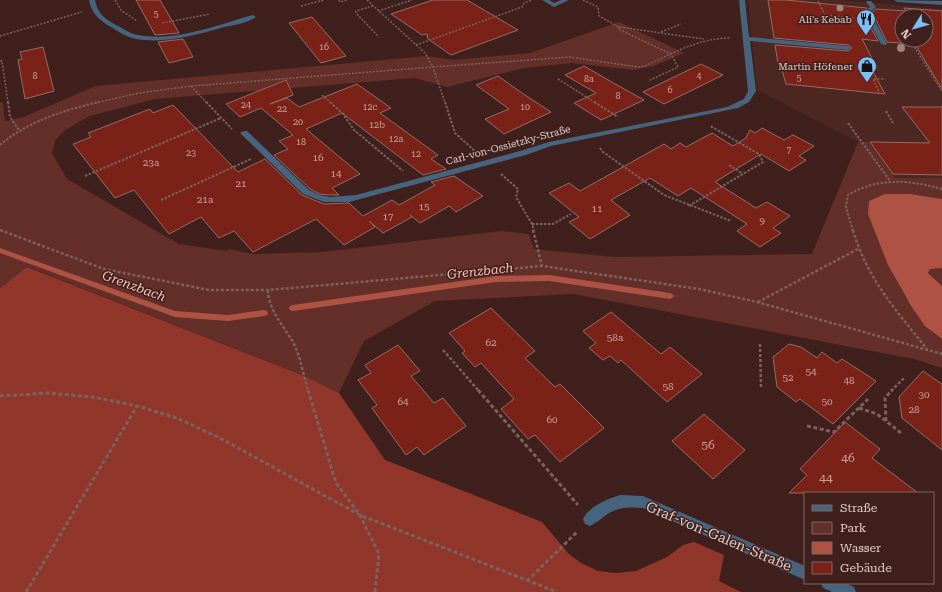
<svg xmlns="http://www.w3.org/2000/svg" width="942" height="592" viewBox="0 0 942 592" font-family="'Roboto Serif',serif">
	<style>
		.built { fill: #4d2822; fill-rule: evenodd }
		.green { fill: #642f28 }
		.forest { fill: #90362b }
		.water { fill: #ae5244 }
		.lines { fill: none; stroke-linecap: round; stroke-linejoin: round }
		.stream { fill: #ae5244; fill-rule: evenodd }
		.building { fill: #7a2218; stroke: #926d67; fill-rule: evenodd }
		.path-far3 { stroke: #7c615d; stroke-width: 1.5; stroke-dasharray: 2 1.5; stroke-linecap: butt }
		.path-far2 { stroke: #7c615d; stroke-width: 2; stroke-dasharray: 2.5 1.5; stroke-linecap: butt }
		.path-far1 { stroke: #7c615d; stroke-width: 2.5; stroke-dasharray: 3 2; stroke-linecap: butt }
		.path { stroke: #7c615d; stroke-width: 3; stroke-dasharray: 4 2.5; stroke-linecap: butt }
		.street { fill: #46647e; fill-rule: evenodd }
		.tree { fill: #9f827e }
		.labels { text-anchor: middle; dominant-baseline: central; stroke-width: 3; stroke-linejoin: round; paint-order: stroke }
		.far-number-label { font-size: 9px; fill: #c7a29d }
		.far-poi-label { font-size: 10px; fill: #e1ccc9; stroke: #3f201c; text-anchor: end }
		.far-street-label { font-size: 10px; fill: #e1ccc9; stroke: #3f201c }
		.number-label { font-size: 10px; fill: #c7a29d }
		.near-number-label { font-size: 12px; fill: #c7a29d }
		.water-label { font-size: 13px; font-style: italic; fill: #f8c3ba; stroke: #3f201c }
		.near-street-label { font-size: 14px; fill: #e1ccc9; stroke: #3f201c }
	</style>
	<rect width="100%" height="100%" fill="#3f201c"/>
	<!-- built -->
	<path class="built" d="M 748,0 L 839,0 L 942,9 L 942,178 L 894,178 L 869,142 L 858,142 L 757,90 ZM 902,16 L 926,16 L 926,40 L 902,40 Z"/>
	<!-- green -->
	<g class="green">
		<path d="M 619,22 L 684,53 L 654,66 L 633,70 L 572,63 L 524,68 L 447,87 L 415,78 L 155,99 L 90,116 L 77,123 L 64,131 L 55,141 L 52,153 L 67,179 L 179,244 L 227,251 L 228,249 L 253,254 L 322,252 L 501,231 L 529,234 L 534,249 L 614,257 L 812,254 L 858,142 L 869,142 L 895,178 L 942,178 L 942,199 L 911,194 L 888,265 C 903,292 916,322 942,339 L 942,368 L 914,359 L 574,294 L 435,301 L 364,341 L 339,393 L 302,375 L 28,267 L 0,288 L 0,103 L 3,102 L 5,121 L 24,117 L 95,86 L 427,56 L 454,60 L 530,53 Z"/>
		<path d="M 942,268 L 942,286 L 928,273 L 930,269 Z"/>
	</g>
	<!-- forest -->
	<path class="forest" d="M 27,267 L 302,375 L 339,393 L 385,460 L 542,522 L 569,554 L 581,563 L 598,571 L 615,573 L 636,571 L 667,557 L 683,545 L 694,542 L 724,555 L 719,581 L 741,592 L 0,592 L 0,288 Z"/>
	<!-- water -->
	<path class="water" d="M 885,194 L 911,194 L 942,199 L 942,268 L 930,269 L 928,273 L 942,286 L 942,339 L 925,326 L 911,306 L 888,265 L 868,214 L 869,201 Z"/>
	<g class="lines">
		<!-- stream -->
		<g class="stream">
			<path d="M 0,248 L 175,311 L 228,315 L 264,310 L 267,311 L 268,313 L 267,315 L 264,316 L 228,321 L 175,317 L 0,253 Z"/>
			<path d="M 549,275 L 670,293 L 672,294 L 674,296 L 672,298 L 670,299 L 549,281 L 496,282 L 293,311 L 290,310 L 289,308 L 290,306 L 293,305 L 496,276 Z"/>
		</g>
	</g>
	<!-- building -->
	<g class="building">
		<path d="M 136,0 L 160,0 L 179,33 L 155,35 Z"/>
		<path d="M 433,0 L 467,0 L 518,30 L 451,55 L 428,39 L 427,34 L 422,35 L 391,14 Z"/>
		<path d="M 768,0 L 786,0 L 867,8 L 863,13 L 878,41 L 862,39 L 877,68 L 871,68 L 885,94 L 786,84 L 780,63 L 778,63 L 775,45 L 848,51 L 852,48 L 848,45 L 774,38 Z"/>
		<path d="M 904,8 L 942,11 L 942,89 L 915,44 L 887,42 L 872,12 L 876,9 L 906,11 ZM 902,16 L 926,16 L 926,40 L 902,40 Z"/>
		<path d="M 312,17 L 346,56 L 321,63 L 289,23 Z"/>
		<path d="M 183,39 L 193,57 L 169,63 L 158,42 Z"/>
		<path d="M 43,47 L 54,91 L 25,99 L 18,60 L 22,59 L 20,52 Z"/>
		<path d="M 701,64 L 723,75 L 664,104 L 643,92 Z"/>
		<path d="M 584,66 L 617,85 L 644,100 L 601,120 L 574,103 L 596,93 L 565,75 Z"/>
		<path d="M 498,76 L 522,93 L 551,112 L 504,134 L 485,119 L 509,109 L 476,85 Z"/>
		<path d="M 286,80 L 293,95 L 270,104 L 287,98 L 299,107 L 357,84 L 391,108 L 380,113 L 438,155 L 431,159 L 446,169 L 423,175 L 342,113 L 306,129 L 360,174 L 332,188 L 339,195 L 330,195 L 320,194 L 310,189 L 274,155 L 288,149 L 279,141 L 293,135 L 261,108 L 240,117 L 226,104 Z"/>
		<path d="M 173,105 L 238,172 L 265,159 L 302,195 L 324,204 L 349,203 L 363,216 L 392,200 L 399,205 L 435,185 L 431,182 L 454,176 L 483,196 L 456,212 L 449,206 L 420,223 L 410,215 L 412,217 L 383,233 L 369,221 L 375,227 L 344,245 L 316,219 L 253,252 L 234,231 L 219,238 L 201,217 L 169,234 L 134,190 L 115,198 L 73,144 L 91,137 L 88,133 L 150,109 L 153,113 Z"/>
		<path d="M 902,107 L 942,107 L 942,175 L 893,174 L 870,142 L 930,143 Z"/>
		<path d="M 762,128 L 784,140 L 793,135 L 814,146 L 799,156 L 806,160 L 789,171 L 761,154 L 715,182 L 756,208 L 767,202 L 790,216 L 773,228 L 781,233 L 760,247 L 737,231 L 747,224 L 691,188 L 678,196 L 650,178 L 611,200 L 630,215 L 590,239 L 569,222 L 579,217 L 549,193 L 569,183 L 580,191 L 664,144 L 671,149 L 680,143 L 686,147 L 712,133 L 733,146 L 746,138 L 750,130 L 755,133 Z"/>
		<path d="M 491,308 L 535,351 L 525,358 L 555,387 L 560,384 L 604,428 L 560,462 L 535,435 L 528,439 L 501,409 L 514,399 L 481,363 L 475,367 L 462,353 L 465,351 L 449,333 Z"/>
		<path d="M 611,312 L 661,354 L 670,347 L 702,374 L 667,402 L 621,360 L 618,363 L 610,356 L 603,360 L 589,348 L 596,343 L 583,331 Z"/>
		<path d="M 789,344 L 801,347 L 817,358 L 822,352 L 837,363 L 842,359 L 876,381 L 833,424 L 800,399 L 796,402 L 777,387 L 773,357 Z"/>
		<path d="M 398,345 L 420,371 L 411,376 L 434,403 L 443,398 L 466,426 L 424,455 L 417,447 L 406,455 L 372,408 L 377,405 L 358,380 L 371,373 L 365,365 Z"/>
		<path d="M 923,371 L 942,384 L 942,450 L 902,418 L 899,397 Z"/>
		<path d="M 704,414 L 745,450 L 713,479 L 672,441 Z"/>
		<path d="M 845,422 L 880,449 L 872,458 L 918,493 L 789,493 L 807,475 L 800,469 Z"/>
	</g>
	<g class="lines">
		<!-- path-far3 -->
		<g class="path-far3">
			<path d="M 115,0 L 121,10 L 137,21"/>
			<path d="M 339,0 L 340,2 L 347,0"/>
			<path d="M 367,0 L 425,53 L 433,67 L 570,57 L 638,67 L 645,66 C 673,53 699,38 731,38"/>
			<path d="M 583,0 L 598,7 L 599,16 L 619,27 L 704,39"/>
			<path d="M 818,1 L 825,15 L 854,18"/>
			<path d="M 301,6 L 324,0"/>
			<path d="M 373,6 L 356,11 L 356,13 L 379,37"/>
			<path d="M 378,11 L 412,0"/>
			<path d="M 162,23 L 210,14"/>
			<path d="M 619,27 L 618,29 L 671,54 L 678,67 L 648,81"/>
			<path d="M 661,32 L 681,24"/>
			<path d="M 0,36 L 82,12"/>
			<path d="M 898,44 L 913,45 L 942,91"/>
			<path d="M 416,45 L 522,7 L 524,3 L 532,0"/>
			<path d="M 0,61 L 2,61 L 8,103"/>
			<path d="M 558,79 L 596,103"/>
			<path d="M 191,86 L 207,103"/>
			<path d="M 880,94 L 873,79 L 885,79"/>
			<path d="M 322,95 L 331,103"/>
			<path d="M 95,103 L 139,93 L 192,86 L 433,67 L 445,103"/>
		</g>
		<!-- path-far2 -->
		<g class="path-far2">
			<path d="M 8,102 L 10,117 L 19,130"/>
			<path d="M 206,102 L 232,129"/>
			<path d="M 330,102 L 343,114 L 354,130 L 403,171"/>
			<path d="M 445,102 L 455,133 L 476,152"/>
			<path d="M 594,102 L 618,117"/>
			<path d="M 886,111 L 893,123"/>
			<path d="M 848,123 L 890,181"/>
			<path d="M 0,145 C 28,121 65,110 99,102"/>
			<path d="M 600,148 L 603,152 L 664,195 L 731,221"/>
			<path d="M 729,165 L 743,174"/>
			<path d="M 501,174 L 518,189 L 516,197 L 532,224 L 534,231"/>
			<path d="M 85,176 L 221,118"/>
			<path d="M 161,200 L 251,159"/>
			<path d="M 689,206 L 763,162 L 759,154 L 710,126"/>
			<path d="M 532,224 L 553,224 L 571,214"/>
			<path d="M 0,230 L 3,231"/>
			<path d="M 853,231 L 846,207 L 848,195 C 878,177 909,180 942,189"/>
		</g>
		<!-- path-far1 -->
		<g class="path-far1">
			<path d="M 0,230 L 104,269 L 209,290 L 268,290 L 542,266 L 699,289 L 757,302 L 942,354"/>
			<path d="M 533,230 L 542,266"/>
			<path d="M 853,230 C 866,277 897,312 927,349"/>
			<path d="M 268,290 C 268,311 286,328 295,346 C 301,360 304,377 308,391"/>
			<path d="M 758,302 L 858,249"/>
			<path d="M 760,344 L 761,388"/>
			<path d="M 443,350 L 479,391"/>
			<path d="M 891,391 L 905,377"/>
		</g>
		<!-- path -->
		<g class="path">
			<path d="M 308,390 L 336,483 L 360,515 L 379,554 L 375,592"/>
			<path d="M 478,390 L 578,505"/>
			<path d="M 0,396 L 48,393 L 93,397 L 137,406 L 177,418 L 220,438 L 360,515 L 557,592"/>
			<path d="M 859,408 L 877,414 L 901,433"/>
			<path d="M 886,421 L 885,398 L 892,390"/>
			<path d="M 807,426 L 834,432 L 868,399"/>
			<path d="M 527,581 L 578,531"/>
			<path d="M 26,592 L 137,406"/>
		</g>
		<!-- street -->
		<g class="street">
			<path d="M 89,0 L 95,0 C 97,13 105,19 116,25 C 123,28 130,34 138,35 C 176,42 217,25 253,15 L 256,17 C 248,23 234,25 224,27 C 197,35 165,44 136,39 C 127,37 119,32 111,27 C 100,21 91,13 89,0 Z"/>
			<path d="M 542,0 L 549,0 L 554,3 L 561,0 L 569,0 L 554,7 Z"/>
			<path d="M 739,0 L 745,0 L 749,37 L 848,46 L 851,48 L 848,50 L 750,41 L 756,91 L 749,102 L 738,108 L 551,146 L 526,155 L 349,202 L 324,202 L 303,194 L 240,133 L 244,131 L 247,131 L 309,190 L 320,195 L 330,197 L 356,195 L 520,151 L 549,142 L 727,107 L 744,99 L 748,91 Z"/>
			<path d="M 894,0 L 942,1 L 942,5 L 897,2 Z"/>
			<path d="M 867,1 L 871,1 L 876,7 L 870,12 L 887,44 L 886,45 L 881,44 L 864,12 L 870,7 L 866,2 Z"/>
			<path d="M 620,495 L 643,496 L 805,566 L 805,580 L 643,508 C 629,507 618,507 606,515 C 601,519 596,523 590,526 L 585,524 L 583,519 C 589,506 608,499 620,495 Z"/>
			<path d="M 821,583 L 845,583 L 854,587 L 856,592 L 832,592 L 823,588 Z"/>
		</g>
	</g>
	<!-- trees -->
	<g class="tree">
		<circle cx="840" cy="8" r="3.5"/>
		<circle cx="901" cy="48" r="4"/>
	</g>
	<!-- icons -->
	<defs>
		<symbol id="restaurant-pin" viewBox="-11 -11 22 30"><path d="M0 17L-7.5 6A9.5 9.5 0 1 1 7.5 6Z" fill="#7bbef8" stroke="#3f201c"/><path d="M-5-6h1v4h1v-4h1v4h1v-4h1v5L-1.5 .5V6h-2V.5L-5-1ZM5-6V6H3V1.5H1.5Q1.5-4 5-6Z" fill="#111"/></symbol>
		<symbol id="shop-pin" viewBox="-11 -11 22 30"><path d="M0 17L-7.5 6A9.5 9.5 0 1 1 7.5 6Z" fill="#7bbef8" stroke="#3f201c"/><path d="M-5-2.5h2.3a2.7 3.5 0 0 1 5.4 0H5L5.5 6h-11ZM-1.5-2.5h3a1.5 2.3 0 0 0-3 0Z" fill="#111"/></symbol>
	</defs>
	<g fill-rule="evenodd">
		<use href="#restaurant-pin" x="855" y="8" width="22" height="30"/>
		<use href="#shop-pin" x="856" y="55" width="22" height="30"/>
	</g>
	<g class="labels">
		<!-- far-number labels -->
		<g class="far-number-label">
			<text x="156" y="14">5</text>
			<text x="324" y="47">16</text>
			<text x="35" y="76">8</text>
			<text x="699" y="76">4</text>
			<text x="799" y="78">5</text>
			<text x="589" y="79">8a</text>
			<text x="670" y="90">6</text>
			<text x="618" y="96">8</text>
			<text x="246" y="105">24</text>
			<text x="370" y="107">12c</text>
			<text x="525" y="107">10</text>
			<text x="282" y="109">22</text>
			<text x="298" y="122">20</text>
			<text x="377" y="125">12b</text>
			<text x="396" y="139">12a</text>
			<text x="301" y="142">18</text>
			<text x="789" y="150">7</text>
			<text x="191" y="153">23</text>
			<text x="416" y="154">12</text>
		</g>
		<!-- far-poi labels -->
		<g class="far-poi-label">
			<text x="852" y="19">Ali's Kebab</text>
			<text x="853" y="66">Martin Höfener</text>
		</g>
		<!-- far-street labels -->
		<g class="far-street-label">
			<text transform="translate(508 145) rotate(-15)">Carl-von-Ossietzky-Straße</text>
		</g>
		<!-- number labels -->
		<g class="number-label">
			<text x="318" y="157">16</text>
			<text x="151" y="162">23a</text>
			<text x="336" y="173">14</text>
			<text x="241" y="183">21</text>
			<text x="205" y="199">21a</text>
			<text x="424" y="206">15</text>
			<text x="597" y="208">11</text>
			<text x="388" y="216">17</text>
			<text x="762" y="220">9</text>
			<text x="615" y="337">58a</text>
			<text x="491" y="342">62</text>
			<text x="811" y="371">54</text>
			<text x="788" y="377">52</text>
			<text x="849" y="380">48</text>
			<text x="668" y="386">58</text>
			<text x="924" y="394">30</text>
			<text x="403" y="401">64</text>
			<text x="827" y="401">50</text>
			<text x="914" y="409">28</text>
			<text x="552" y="419">60</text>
		</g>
		<!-- near-number labels -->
		<g class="near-number-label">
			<text x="708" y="445">56</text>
			<text x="848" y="458">46</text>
			<text x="826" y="478">44</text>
		</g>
		<!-- water labels -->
		<g class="water-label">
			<text transform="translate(480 271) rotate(-6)">Grenzbach</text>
			<text transform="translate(134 286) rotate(20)">Grenzbach</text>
		</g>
		<!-- near-street labels -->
		<g class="near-street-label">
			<text transform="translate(719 536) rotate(23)">Graf-von-Galen-Straße</text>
		</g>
	</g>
	<!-- legend -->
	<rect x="804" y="492" width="130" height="92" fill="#3f201c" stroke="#806561"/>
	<rect x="812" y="505" width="20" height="6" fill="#46647e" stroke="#806561"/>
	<text x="840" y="512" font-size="12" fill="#e1ccc9">Straße</text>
	<rect x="812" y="522" width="20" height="12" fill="#642f28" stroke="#806561"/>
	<text x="840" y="532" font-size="12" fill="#e1ccc9">Park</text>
	<rect x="812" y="542" width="20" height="12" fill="#ae5244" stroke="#806561"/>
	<text x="840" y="552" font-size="12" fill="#e1ccc9">Wasser</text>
	<rect x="812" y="562" width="20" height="12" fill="#7a2218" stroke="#806561"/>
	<text x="840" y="572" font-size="12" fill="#e1ccc9">Gebäude</text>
	<!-- north arrow -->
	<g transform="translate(914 28) rotate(233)"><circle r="19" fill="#3f201c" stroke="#806561"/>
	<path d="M0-3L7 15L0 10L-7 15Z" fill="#7bbef8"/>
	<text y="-6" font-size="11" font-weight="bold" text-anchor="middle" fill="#e1ccc9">N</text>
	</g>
</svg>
